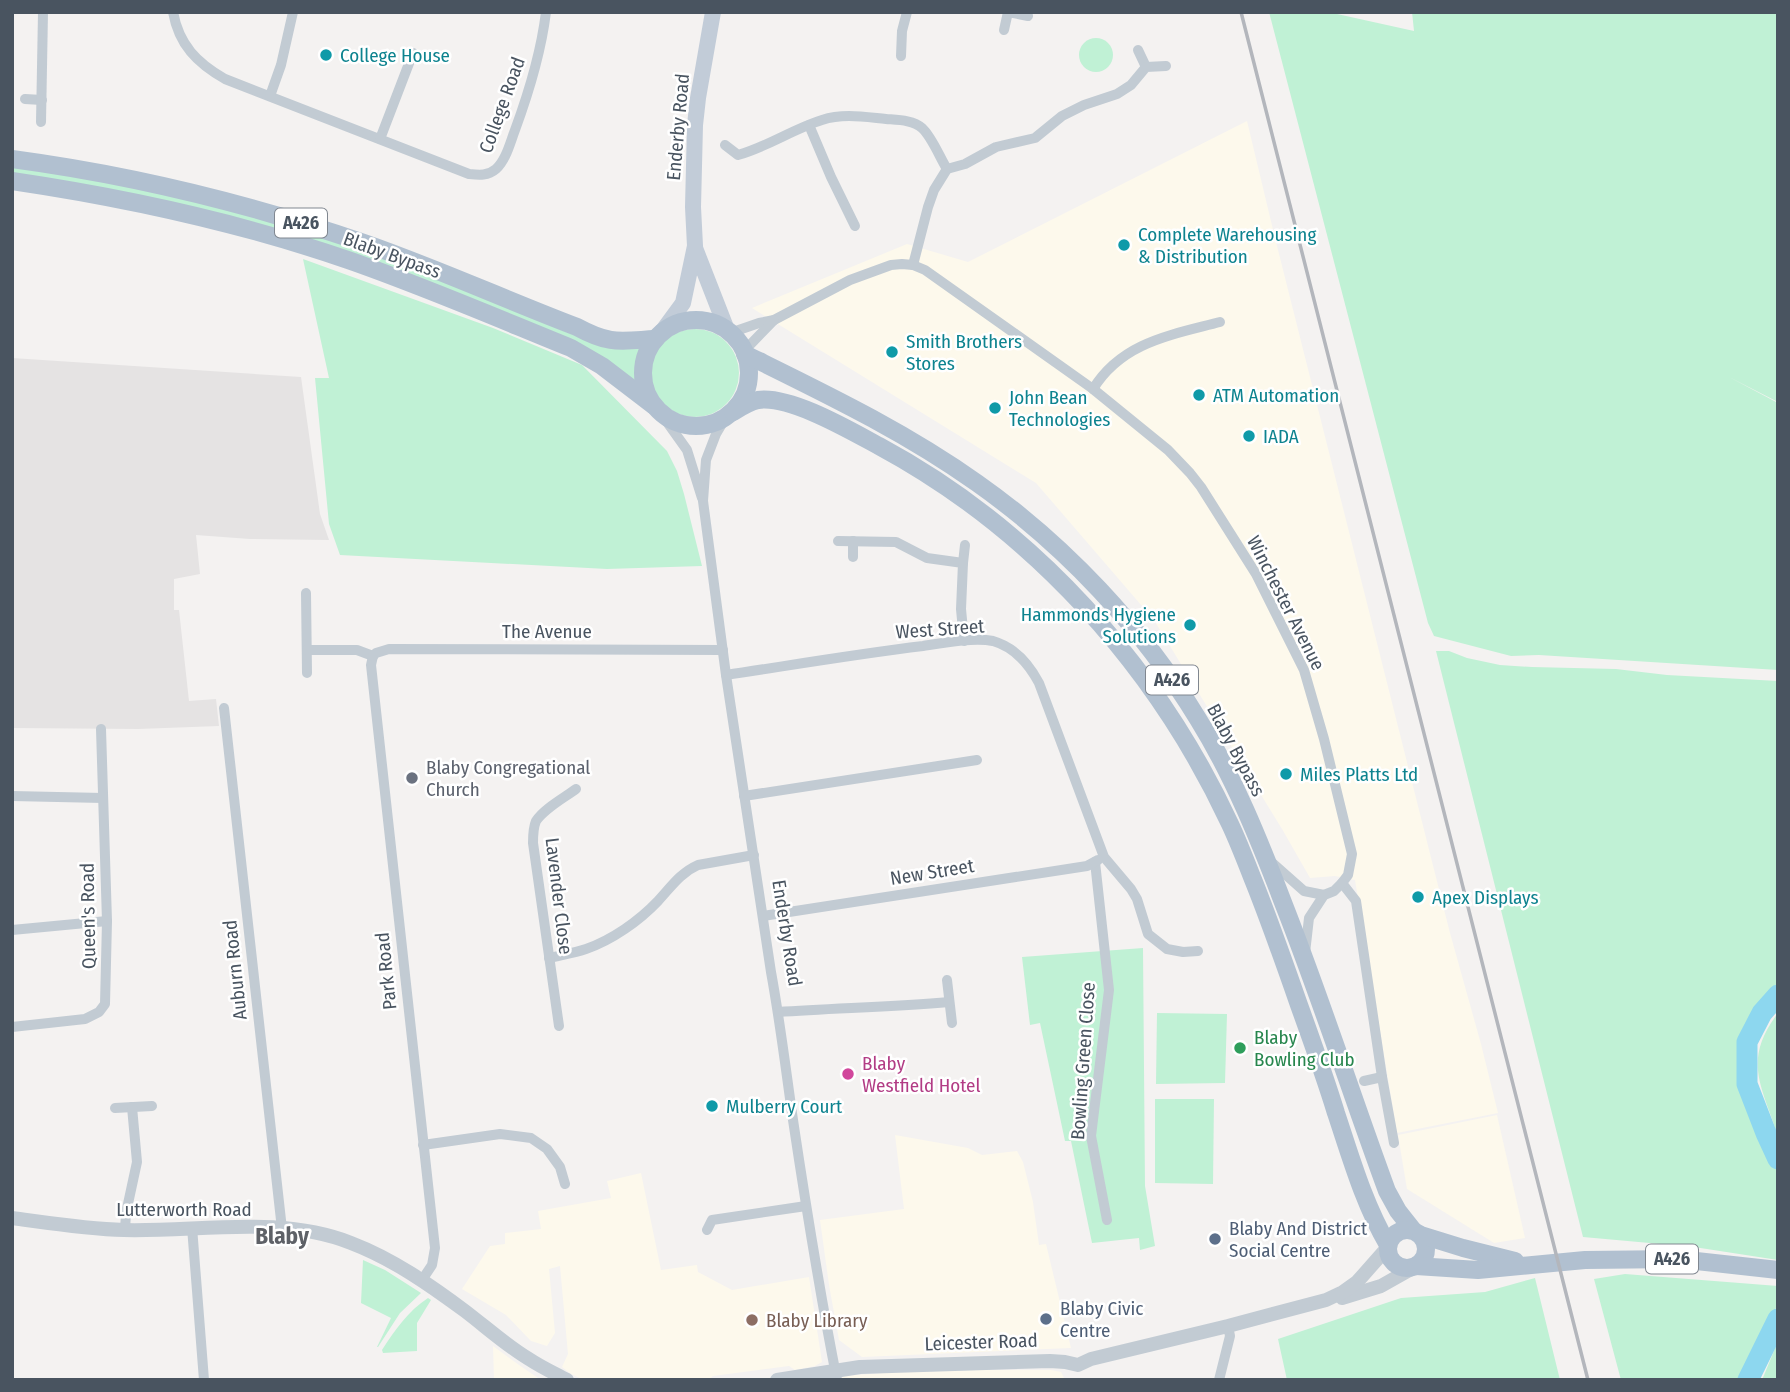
<svg xmlns="http://www.w3.org/2000/svg" width="1790" height="1392" viewBox="0 0 1790 1392" font-family="'Fira Sans Condensed',sans-serif">
	<style>
		.commercial { fill: #fdf9ec }
		.education { fill: #e5e3e3 }
		.green { fill: #c0f1d5 }
		.lines { fill: none; stroke-linecap: round; stroke-linejoin: round }
		.river { stroke: #8dd7ef; stroke-width: 21 }
		.minor { stroke: #c2cbd3; stroke-width: 10 }
		.tertiary { stroke: #c2cbd3; stroke-width: 14 }
		.secondary { stroke: #c2ccd8; stroke-width: 16 }
		.primary { stroke: #b1c0d0; stroke-width: 18 }
		.rail { stroke: #b3b6bc; stroke-width: 3.5 }
		.culture-dot { fill: #0f9aa8; stroke: #fff; stroke-width: 2.5 }
		.worship-dot { fill: #6b7280; stroke: #fff; stroke-width: 2.5 }
		.leisure-dot { fill: #2e9e5b; stroke: #fff; stroke-width: 2.5 }
		.hotel-dot { fill: #d1479c; stroke: #fff; stroke-width: 2.5 }
		.service-dot { fill: #5c6f8a; stroke: #fff; stroke-width: 2.5 }
		.education-dot { fill: #8d6e63; stroke: #fff; stroke-width: 2.5 }
		.labels { text-anchor: middle; dominant-baseline: central; stroke-width: 5; stroke-linejoin: round; paint-order: stroke }
		.shield { fill: #fff; stroke: #808790; stroke-width: 2 }
		.shield-label { font-size: 18px; font-weight: bold; fill: #495460 }
		.culture-label { font-size: 19px; fill: #0d838f; stroke: #fff; text-anchor: start }
		.street-label { font-size: 19px; fill: #495460; stroke: #fff }
		.worship-label { font-size: 19px; fill: #5b616d; stroke: #fff; text-anchor: start }
		.leisure-label { font-size: 19px; fill: #27864d; stroke: #fff; text-anchor: start }
		.hotel-label { font-size: 19px; fill: #b23c85; stroke: #fff; text-anchor: start }
		.service-label { font-size: 19px; fill: #4e5e75; stroke: #fff; text-anchor: start }
		.education-label { font-size: 19px; fill: #785e54; stroke: #fff; text-anchor: start }
		.quarter-label { font-size: 23px; font-weight: bold; fill: #5e6167; stroke: #fff }
	</style>
	<rect width="100%" height="100%" fill="#f4f2f1"/>
	<!-- commercial -->
	<g class="commercial">
		<path d="M 1247,121 L 1275,238 L 1450,933 L 1481,1044 L 1498,1113 L 1397,1133 L 1355,880 L 1335,876 L 1310,878 L 1282,829 L 1154,620 L 1036,483 L 752,308 L 907,244 L 968,262 Z"/>
		<path d="M 1497,1115 L 1525,1238 L 1494,1243 L 1407,1189 L 1398,1135 Z"/>
		<path d="M 895,1135 L 968,1148 L 982,1155 L 1017,1151 L 1023,1162 L 1033,1202 L 1039,1245 L 1046,1244 L 1071,1348 L 862,1357 L 839,1340 L 829,1285 L 820,1220 L 904,1209 Z"/>
		<path d="M 641,1173 L 661,1270 L 697,1265 L 698,1272 L 732,1290 L 809,1277 L 822,1362 L 815,1366 L 795,1370 L 789,1366 L 713,1376 L 708,1380 L 584,1380 L 571,1374 L 562,1367 L 568,1354 L 560,1266 L 549,1269 L 555,1333 L 547,1346 L 531,1341 L 506,1315 L 462,1289 L 490,1246 L 505,1244 L 505,1233 L 541,1229 L 538,1211 L 611,1198 L 607,1181 Z"/>
		<path d="M 493,1346 L 519,1365 L 541,1380 L 494,1380 Z"/>
		<path d="M 978,1370 L 1051,1370 L 1061,1372 L 1065,1380 L 841,1380 L 843,1376 L 897,1372 Z"/>
	</g>
	<!-- education -->
	<path class="education" d="M 12,358 L 301,377 L 320,514 L 329,540 L 250,539 L 196,535 L 200,574 L 174,579 L 174,610 L 179,610 L 189,701 L 216,699 L 219,726 L 138,729 L 12,728 Z"/>
	<!-- green -->
	<g class="green">
		<path d="M 1269,12 L 1328,12 L 1414,31 L 1412,12 L 1778,12 L 1778,402 L 1729,377 L 1778,403 L 1778,670 L 1539,655 L 1511,656 L 1434,636 L 1428,623 Z"/>
		<circle cx="1096" cy="55" r="17"/>
		<path d="M 12,166 C 114,182 216,203 314,234 C 412,266 507,308 603,347 L 621,349 L 642,347 L 636,366 L 638,381 L 634,383 L 413,277 L 12,174 Z"/>
		<path d="M 303,259 L 493,328 L 582,365 L 667,451 L 677,471 L 684,494 L 702,566 L 607,569 L 340,555 L 329,524 L 315,378 L 329,378 Z"/>
		<circle cx="695" cy="373" r="44"/>
		<path d="M 1436,651 L 1449,651 L 1467,658 L 1500,665 L 1532,667 L 1616,669 L 1667,675 L 1778,681 L 1778,988 L 1766,1002 L 1752,1022 L 1743,1048 L 1742,1084 L 1754,1117 L 1778,1166 L 1778,1260 L 1694,1247 L 1583,1237 Z"/>
		<path d="M 1143,948 L 1145,1186 L 1155,1246 L 1140,1250 L 1139,1238 L 1092,1243 L 1071,1141 L 1065,1141 L 1040,1023 L 1030,1025 L 1022,957 Z"/>
		<path d="M 1157,1013 L 1227,1014 L 1225,1083 L 1156,1084 Z"/>
		<path d="M 1778,1013 L 1778,1137 C 1763,1087 1741,1062 1778,1013 Z"/>
		<path d="M 1155,1099 L 1214,1099 L 1213,1184 L 1155,1183 Z"/>
		<path d="M 363,1260 L 385,1270 L 421,1293 L 400,1313 L 378,1347 L 377,1347 L 391,1318 L 361,1303 Z"/>
		<path d="M 1625,1274 L 1778,1286 L 1778,1305 L 1768,1320 L 1743,1380 L 1621,1380 L 1594,1279 Z"/>
		<path d="M 1535,1278 L 1560,1380 L 1287,1380 L 1278,1339 L 1401,1298 L 1485,1292 Z"/>
		<path d="M 428,1298 L 431,1300 L 417,1323 L 417,1351 L 383,1353 L 382,1350 C 395,1330 408,1311 428,1298 Z"/>
		<path d="M 1778,1342 L 1778,1380 L 1762,1380 L 1776,1346 Z"/>
	</g>
	<g class="lines">
		<!-- river -->
		<g class="river">
			<path d="M 1778,995 L 1762,1013 L 1747,1042 L 1747,1084 L 1766,1133 L 1778,1159"/>
			<path d="M 1748,1380 L 1778,1319"/>
		</g>
		<!-- minor -->
		<g class="minor">
			<path d="M 173,12 C 179,45 197,63 225,79 L 469,174 C 479,175 488,176 496,169 C 506,160 510,143 515,130 C 529,92 541,53 546,12"/>
			<path d="M 1008,12 L 1028,16"/>
			<path d="M 1004,30 L 1008,12"/>
			<path d="M 1138,50 L 1146,67"/>
			<path d="M 901,56 L 902,31 L 907,12"/>
			<path d="M 270,96 L 281,65 L 293,12"/>
			<path d="M 25,99 L 42,100"/>
			<path d="M 41,122 L 43,12"/>
			<path d="M 809,125 L 831,177 L 855,226"/>
			<path d="M 380,139 L 413,53"/>
			<path d="M 725,145 L 738,155 C 767,147 793,129 822,120 C 843,113 865,117 886,119 C 898,120 913,120 922,128 C 932,137 940,158 947,169"/>
			<path d="M 913,265 L 928,207 L 934,190 L 947,169 L 965,164 L 996,147 L 1035,138 L 1062,116 L 1084,105 L 1117,94 L 1131,85 L 1146,67 L 1166,66"/>
			<path d="M 730,333 L 759,323 L 774,320 L 850,280 L 891,265 L 902,264 L 913,265 L 925,270 L 1093,389 L 1168,450 L 1190,473 L 1201,487 L 1256,574 L 1304,670 L 1324,739 L 1352,854 L 1348,875 L 1342,883 L 1356,901 L 1382,1077 L 1394,1143"/>
			<path d="M 744,351 L 774,320"/>
			<path d="M 1093,389 C 1122,342 1171,335 1220,322"/>
			<path d="M 662,415 L 687,450 L 702,498"/>
			<path d="M 726,417 L 716,434 L 706,460 L 703,501 L 726,675 L 771,972 C 780,1021 786,1071 793,1120 C 806,1207 820,1294 837,1380"/>
			<path d="M 838,541 L 896,542 L 927,558 L 963,563 L 961,609 L 964,641"/>
			<path d="M 853,557 L 853,541"/>
			<path d="M 963,563 L 965,545"/>
			<path d="M 306,593 L 307,673"/>
			<path d="M 307,650 L 357,650 L 373,656"/>
			<path d="M 373,656 L 371,665 L 435,1248 L 432,1265 L 422,1280"/>
			<path d="M 373,656 L 376,653 L 389,649 L 723,650"/>
			<path d="M 726,675 C 792,665 857,654 923,646 C 942,643 974,637 993,641 C 1014,647 1029,664 1039,683 L 1104,857 L 1131,889 L 1137,899 L 1148,934 L 1167,949 L 1183,952 L 1198,951"/>
			<path d="M 224,708 L 282,1229"/>
			<path d="M 12,796 L 103,798"/>
			<path d="M 744,796 L 977,760"/>
			<path d="M 1269,860 L 1304,891 L 1324,895"/>
			<path d="M 1095,862 L 1109,990 L 1091,1136 L 1107,1220"/>
			<path d="M 763,916 L 1087,866 L 1098,860"/>
			<path d="M 12,930 L 107,921"/>
			<path d="M 1305,953 L 1309,918 L 1324,895 L 1334,891 L 1342,883"/>
			<path d="M 549,958 C 561,955 574,953 586,949 C 612,940 639,921 658,901 C 671,887 680,873 698,865 L 754,855"/>
			<path d="M 947,980 L 952,1023"/>
			<path d="M 778,1012 C 835,1008 892,1007 949,1002"/>
			<path d="M 559,1026 L 533,843 C 533,836 533,828 536,821 C 545,808 564,798 576,789"/>
			<path d="M 12,1027 L 85,1019 L 99,1012 L 105,1004 L 107,921 L 101,729"/>
			<path d="M 1364,1081 L 1382,1077"/>
			<path d="M 115,1108 L 152,1106"/>
			<path d="M 423,1145 L 500,1134 L 531,1138 L 547,1149 L 560,1167 L 565,1184"/>
			<path d="M 192,1227 L 204,1380"/>
			<path d="M 125,1230 L 126,1213 L 137,1162 L 132,1107"/>
			<path d="M 707,1230 L 712,1220 L 806,1206"/>
			<path d="M 1219,1380 L 1230,1336 L 1228,1326"/>
		</g>
		<!-- tertiary -->
		<g class="tertiary">
			<path d="M 12,1218 C 49,1223 86,1229 124,1230 C 198,1232 280,1215 351,1243 C 393,1259 430,1285 465,1311 C 486,1327 507,1346 529,1359 C 541,1367 554,1373 567,1380"/>
			<path d="M 1342,1298 L 1381,1286 L 1413,1268"/>
			<path d="M 777,1380 L 860,1367 L 1050,1361 L 1065,1362 L 1078,1365 L 1091,1359 L 1228,1326 L 1326,1300 L 1343,1292 L 1357,1282 L 1388,1247"/>
		</g>
		<!-- secondary -->
		<g class="secondary">
			<path d="M 695,248 L 727,330"/>
			<path d="M 661,333 L 683,303 L 695,246 L 693,207 L 695,125 L 698,98 L 713,12"/>
		</g>
		<!-- primary -->
		<g class="primary">
			<path d="M 12,159 C 132,175 250,204 364,243 C 436,268 506,300 577,327 C 610,345 620,341 655,339"/>
			<path d="M 12,181 C 127,198 238,222 348,260 C 423,286 497,318 571,348 L 602,366 L 653,405"/>
			<circle cx="696" cy="373" r="53"/>
			<path d="M 745,354 C 824,393 904,431 977,483 C 1065,545 1142,627 1198,719 C 1234,777 1260,842 1284,905 C 1321,999 1352,1096 1387,1191 L 1398,1211 L 1413,1230"/>
			<path d="M 733,412 C 741,407 749,402 758,400 C 790,395 851,431 879,446 C 1033,529 1156,665 1230,824 C 1238,841 1245,859 1252,877 C 1269,919 1284,962 1299,1005 C 1312,1041 1325,1077 1336,1113 C 1351,1158 1364,1204 1388,1245"/>
			<circle cx="1407" cy="1249" r="19"/>
			<path d="M 1421,1235 L 1463,1248 L 1515,1261"/>
			<path d="M 1416,1266 L 1478,1270 L 1585,1260 L 1678,1259 L 1778,1270"/>
		</g>
		<!-- rail -->
		<path class="rail" d="M 1241,12 L 1588,1380"/>
	</g>
	<!-- markers -->
	<g class="culture-dot">
		<circle cx="326" cy="55" r="7"/>
		<circle cx="1124" cy="245" r="7"/>
		<circle cx="892" cy="352" r="7"/>
		<circle cx="1199" cy="395" r="7"/>
		<circle cx="995" cy="408" r="7"/>
		<circle cx="1249" cy="436" r="7"/>
		<circle cx="1190" cy="625" r="7"/>
		<circle cx="1286" cy="774" r="7"/>
		<circle cx="1418" cy="897" r="7"/>
		<circle cx="712" cy="1106" r="7"/>
	</g>
	<circle class="worship-dot" cx="412" cy="778" r="7"/>
	<circle class="leisure-dot" cx="1240" cy="1048" r="7"/>
	<circle class="hotel-dot" cx="848" cy="1074" r="7"/>
	<g class="service-dot">
		<circle cx="1215" cy="1239" r="7"/>
		<circle cx="1046" cy="1319" r="7"/>
	</g>
	<circle class="education-dot" cx="752" cy="1320" r="7"/>
	<g class="labels">
		<!-- shield labels -->
		<g class="shield">
			<rect x="275" y="208.5" width="52" height="29" rx="5"/>
			<rect x="1146" y="665.5" width="52" height="29" rx="5"/>
			<rect x="1646" y="1244.5" width="52" height="29" rx="5"/>
		</g>
		<g class="shield-label">
			<text x="301" y="223">A426</text>
			<text x="1172" y="680">A426</text>
			<text x="1672" y="1259">A426</text>
		</g>
		<!-- culture labels -->
		<g class="culture-label">
			<text x="340" y="55">College House</text>
			<text x="1138" y="234">Complete Warehousing<tspan x="1138" dy="22">&amp; Distribution</tspan></text>
			<text x="906" y="341">Smith Brothers<tspan x="906" dy="22">Stores</tspan></text>
			<text x="1213" y="395">ATM Automation</text>
			<text x="1009" y="397">John Bean<tspan x="1009" dy="22">Technologies</tspan></text>
			<text x="1263" y="436">IADA</text>
			<text x="1176" y="614" text-anchor="end">Hammonds Hygiene<tspan x="1176" dy="22">Solutions</tspan></text>
			<text x="1300" y="774">Miles Platts Ltd</text>
			<text x="1432" y="897">Apex Displays</text>
			<text x="726" y="1106">Mulberry Court</text>
		</g>
		<!-- street labels -->
		<g class="street-label">
			<text transform="translate(502 105) rotate(-70)">College Road</text>
			<text transform="translate(678 127) rotate(-85)">Enderby Road</text>
			<text transform="translate(392 255) rotate(20)">Blaby Bypass</text>
			<text transform="translate(1286 603) rotate(63)">Winchester Avenue</text>
			<text transform="translate(940 629) rotate(-4)">West Street</text>
			<text x="547" y="631">The Avenue</text>
			<text transform="translate(1236 750) rotate(62)">Blaby Bypass</text>
			<text transform="translate(932 872) rotate(-9)">New Street</text>
			<text transform="translate(559 896) rotate(83)">Lavender Close</text>
			<text transform="translate(88 916) rotate(-91)">Queen's Road</text>
			<text transform="translate(787 933) rotate(81)">Enderby Road</text>
			<text transform="translate(235 970) rotate(-96)">Auburn Road</text>
			<text transform="translate(386 971) rotate(-96)">Park Road</text>
			<text transform="translate(1083 1061) rotate(-86)">Bowling Green Close</text>
			<text x="184" y="1209">Lutterworth Road</text>
			<text transform="translate(981 1342) rotate(-2)">Leicester Road</text>
		</g>
		<!-- worship labels -->
		<g class="worship-label">
			<text x="426" y="767">Blaby Congregational<tspan x="426" dy="22">Church</tspan></text>
		</g>
		<!-- leisure labels -->
		<g class="leisure-label">
			<text x="1254" y="1037">Blaby<tspan x="1254" dy="22">Bowling Club</tspan></text>
		</g>
		<!-- hotel labels -->
		<g class="hotel-label">
			<text x="862" y="1063">Blaby<tspan x="862" dy="22">Westfield Hotel</tspan></text>
		</g>
		<!-- service labels -->
		<g class="service-label">
			<text x="1229" y="1228">Blaby And District<tspan x="1229" dy="22">Social Centre</tspan></text>
			<text x="1060" y="1308">Blaby Civic<tspan x="1060" dy="22">Centre</tspan></text>
		</g>
		<!-- education labels -->
		<g class="education-label">
			<text x="766" y="1320">Blaby Library</text>
		</g>
		<!-- quarter labels -->
		<g class="quarter-label">
			<text x="282" y="1236">Blaby</text>
		</g>
	</g>
	<!-- border -->
	<rect width="1790" height="1392" fill="none" stroke="#495460" stroke-width="28"/>
</svg>
